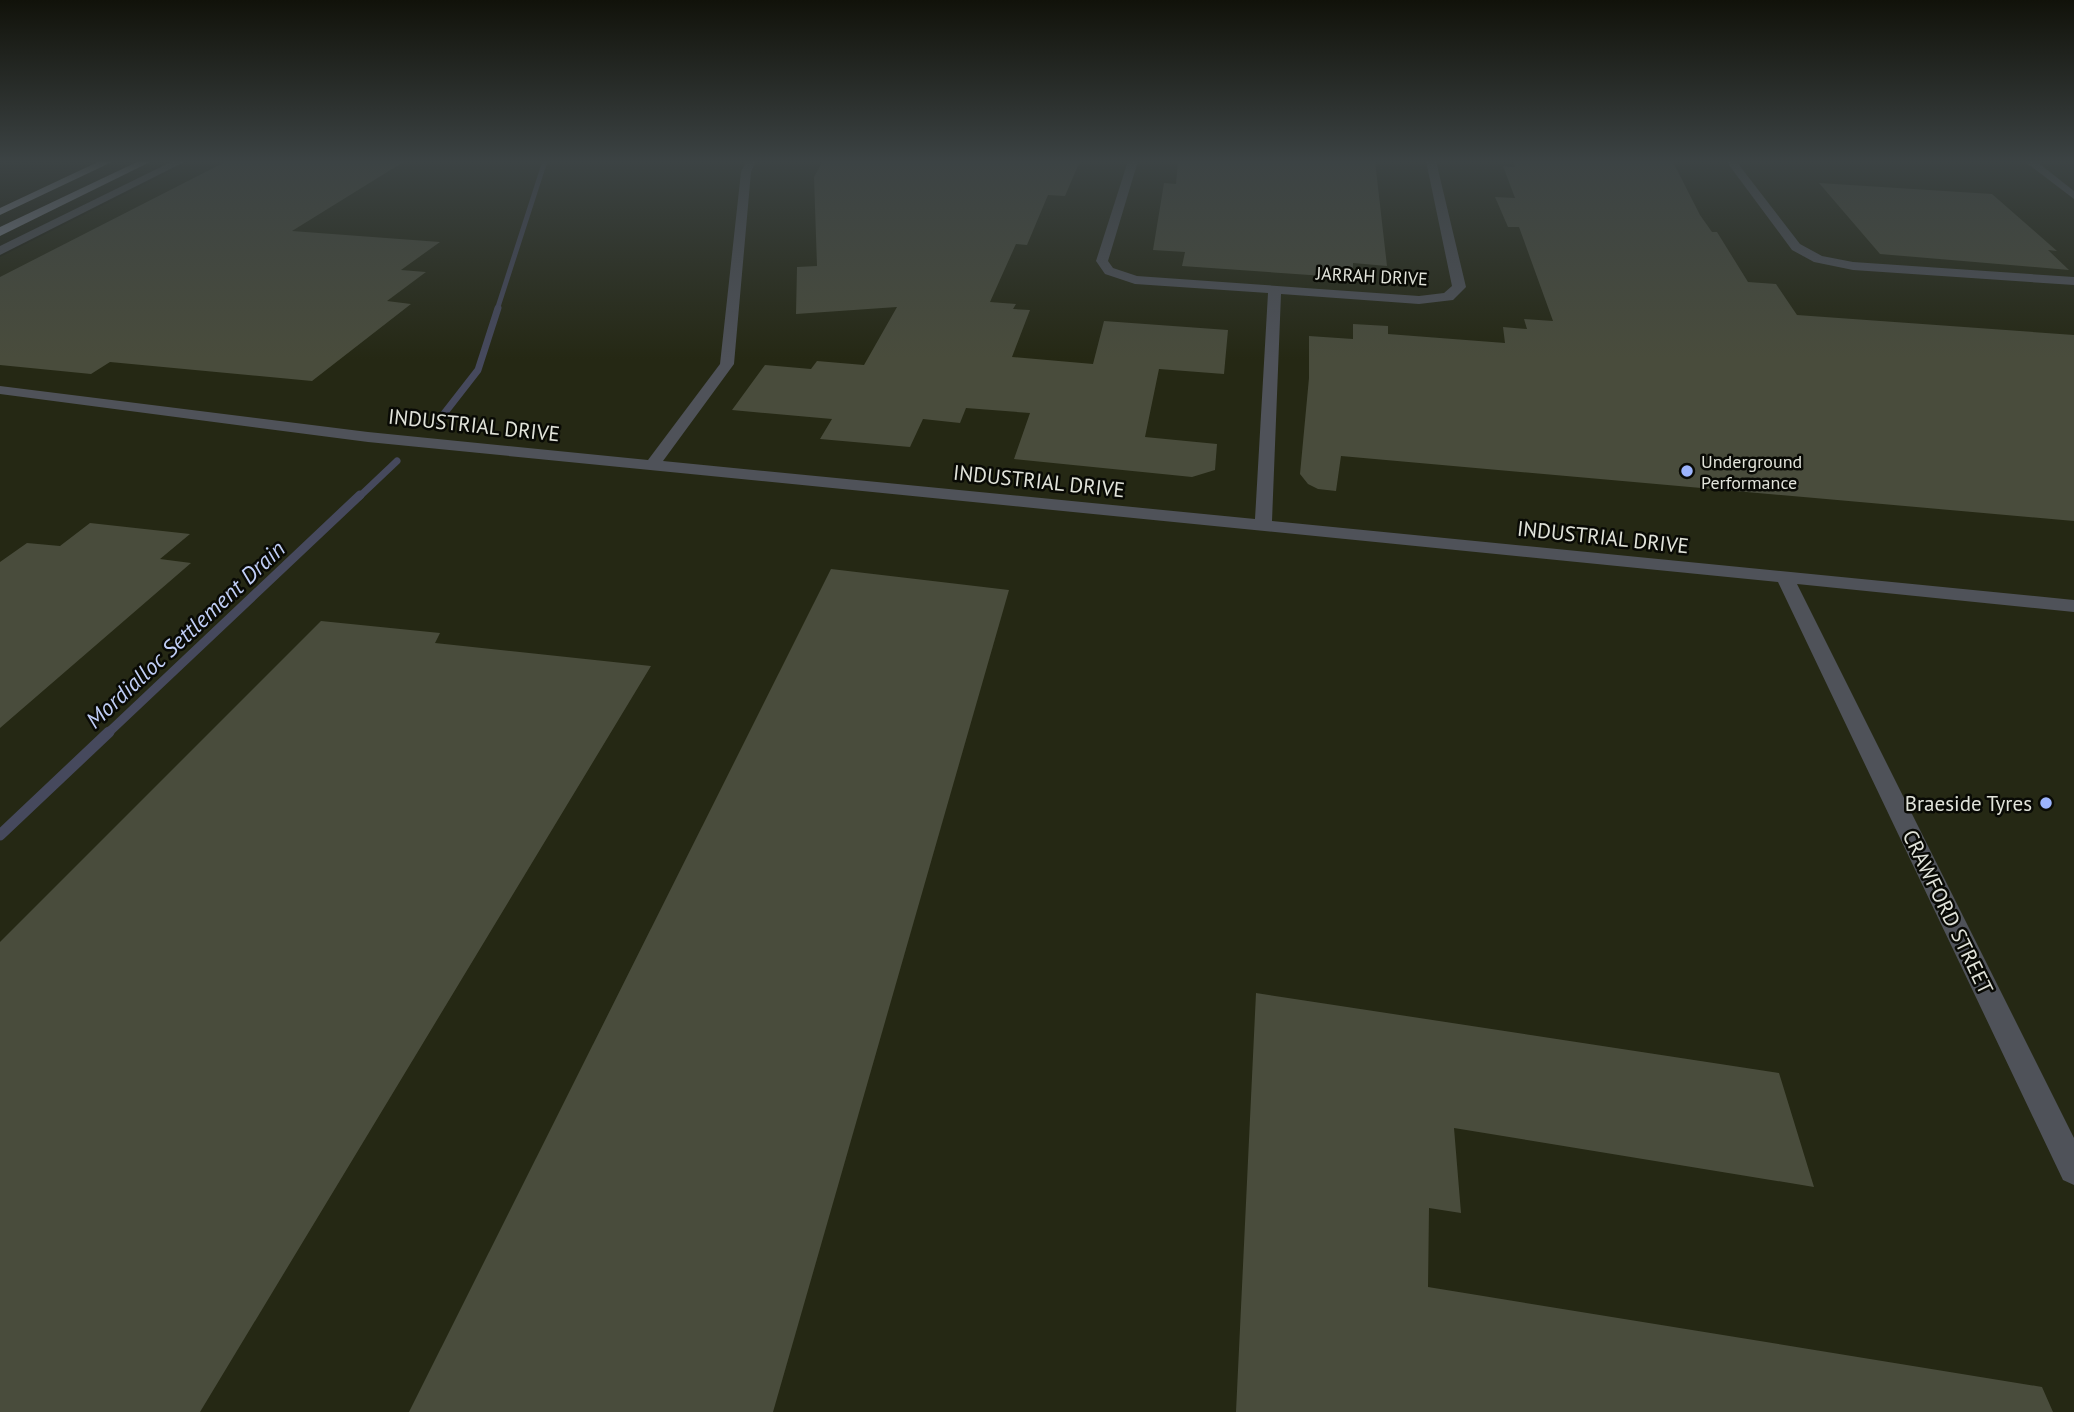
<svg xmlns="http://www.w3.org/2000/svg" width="2074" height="1412" viewBox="0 0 2074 1412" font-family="'PT Sans',sans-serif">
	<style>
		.built { fill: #252814 }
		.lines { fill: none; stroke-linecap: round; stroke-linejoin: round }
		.stream-far3 { stroke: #46495d; stroke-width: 5 }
		.stream-far2 { stroke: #46495d; stroke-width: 7 }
		.stream-far1 { stroke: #46495d; stroke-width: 9 }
		.stream { stroke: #46495d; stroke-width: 11 }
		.building { fill: #494c3c }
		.street { fill: #4f5259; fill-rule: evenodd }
		.primary { fill: #7f8492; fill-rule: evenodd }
		.poi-dot { fill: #9cb4fd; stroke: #090a05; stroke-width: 2.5 }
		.labels { text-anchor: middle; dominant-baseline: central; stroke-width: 5; stroke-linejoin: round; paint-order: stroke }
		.far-street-label { font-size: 18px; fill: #e1e3da; stroke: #090a05 }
		.far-poi-label { font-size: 18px; fill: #e1e3da; stroke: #090a05; text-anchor: start }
		.street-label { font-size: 21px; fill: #e1e3da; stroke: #090a05 }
		.poi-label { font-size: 21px; fill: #e1e3da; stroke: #090a05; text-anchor: end }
		.water-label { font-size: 23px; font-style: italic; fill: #c0cef6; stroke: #090a05 }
	</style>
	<rect width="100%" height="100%" fill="#1f2113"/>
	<!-- built -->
	<path class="built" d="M 191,161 L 2074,161 L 2074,1412 L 0,1412 L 0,257 Z"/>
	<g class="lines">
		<!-- stream-far3 -->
		<path class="stream-far3" d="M 497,310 L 545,161"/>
		<!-- stream-far2 -->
		<g class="stream-far2">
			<path d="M 436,424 L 478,370 L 498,308"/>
			<path d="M 359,497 L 397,461"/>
		</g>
		<!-- stream-far1 -->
		<path class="stream-far1" d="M 107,734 L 360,495"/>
		<!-- stream -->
		<path class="stream" d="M 0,835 L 109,732"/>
	</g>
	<!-- building -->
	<g class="building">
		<path d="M 227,161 L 405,161 L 292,231 L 440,242 L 401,270 L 426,272 L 387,301 L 411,304 L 312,381 L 110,362 L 91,374 L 0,365 L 0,277 Z"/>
		<path d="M 823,161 L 1080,161 L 1065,196 L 1048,195 L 1027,245 L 1016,244 L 990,302 L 1016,304 L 1013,309 L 1030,310 L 1012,357 L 1093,364 L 1104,321 L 1228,330 L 1224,374 L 1159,369 L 1145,437 L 1217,444 L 1215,470 L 1192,477 L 1014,459 L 1030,413 L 966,408 L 960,423 L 923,419 L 910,447 L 820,439 L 832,419 L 732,410 L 765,365 L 811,369 L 817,361 L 864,365 L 897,307 L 796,314 L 797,267 L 817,266 L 814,177 Z"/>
		<path d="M 1178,161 L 1375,161 L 1387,266 L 1353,263 L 1353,278 L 1182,266 L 1185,252 L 1153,250 L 1164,183 L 1176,184 Z"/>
		<path d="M 1513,161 L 1673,162 L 1700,215 L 1712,232 L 1717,232 L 1748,282 L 1776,284 L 1797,315 L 2074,335 L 2074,521 L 1341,456 L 1336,491 L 1318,489 L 1308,484 L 1300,474 L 1309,378 L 1309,336 L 1353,339 L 1353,324 L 1388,326 L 1388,334 L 1505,343 L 1503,327 L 1527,329 L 1524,319 L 1553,321 L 1519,227 L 1508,227 L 1495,197 L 1515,198 L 1503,166 L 1515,167 Z"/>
		<path d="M 1819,183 L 1992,194 L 2057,251 L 2048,250 L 2069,270 L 1880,254 Z"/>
		<path d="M 90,523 L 190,534 L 160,559 L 191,563 L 0,728 L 0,562 L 27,543 L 60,546 Z"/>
		<path d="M 831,569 L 1009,590 L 773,1412 L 409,1412 Z"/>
		<path d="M 321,621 L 440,633 L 435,643 L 651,666 L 200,1412 L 0,1412 L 0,942 Z"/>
		<path d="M 1256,993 L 1779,1073 L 1814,1187 L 1454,1128 L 1461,1213 L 1429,1208 L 1428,1287 L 2042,1387 L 2053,1412 L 1236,1412 Z"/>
	</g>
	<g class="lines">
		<!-- street -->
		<g class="street">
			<path d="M 173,161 L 186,161 L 0,255 L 0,246 Z"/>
			<path d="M 746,161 L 756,161 L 751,172 L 734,364 L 663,461 L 1255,519 L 1268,293 L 1135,284 L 1105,274 L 1096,261 L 1128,161 L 1138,161 L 1108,261 L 1113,268 L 1137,276 L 1419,296 L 1444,293 L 1452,286 L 1426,161 L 1436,161 L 1466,287 L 1453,300 L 1419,304 L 1281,294 L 1272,521 L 2074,600 L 2074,612 L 1797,584 L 2074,1138 L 2074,1185 L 2063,1180 L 1778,582 L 368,442 L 0,394 L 0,386 L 368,432 L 648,460 L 720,364 L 741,172 Z"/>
			<path d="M 1726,161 L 1736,161 L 1800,244 L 1822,256 L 1853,262 L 2074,277 L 2074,285 L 1853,270 L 1814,262 L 1792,250 Z"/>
			<path d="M 2024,161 L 2036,161 L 2074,191 L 2074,199 Z"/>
		</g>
		<!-- primary -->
		<g class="primary">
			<path d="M 100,161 L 114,161 L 0,215 L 0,208 Z"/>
			<path d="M 139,161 L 152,161 L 0,236 L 0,227 Z"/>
		</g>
	</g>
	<!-- sky -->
	<linearGradient id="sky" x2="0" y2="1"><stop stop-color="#11120a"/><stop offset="0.45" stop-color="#3c4344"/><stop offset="1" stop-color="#3c4344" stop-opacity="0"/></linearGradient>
	<rect width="2074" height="359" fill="url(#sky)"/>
	<!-- markers -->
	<g class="poi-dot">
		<circle cx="1687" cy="471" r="7"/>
		<circle cx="2046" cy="803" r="7"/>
	</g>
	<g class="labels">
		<!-- far-street labels -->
		<g class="far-street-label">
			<text transform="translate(1372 276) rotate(3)">JARRAH DRIVE</text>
		</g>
		<!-- far-poi labels -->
		<g class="far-poi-label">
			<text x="1701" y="461">Underground<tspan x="1701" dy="21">Performance</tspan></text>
		</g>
		<!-- street labels -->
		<g class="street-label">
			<text transform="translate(474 425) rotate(6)">INDUSTRIAL DRIVE</text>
			<text transform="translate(1039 481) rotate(6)">INDUSTRIAL DRIVE</text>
			<text transform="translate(1603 537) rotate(6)">INDUSTRIAL DRIVE</text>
			<text transform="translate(1948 912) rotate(64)">CRAWFORD STREET</text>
		</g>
		<!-- poi labels -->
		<g class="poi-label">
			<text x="2032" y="803">Braeside Tyres</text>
		</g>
		<!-- water labels -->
		<g class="water-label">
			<text transform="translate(185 634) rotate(-43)">Mordialloc Settlement Drain</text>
		</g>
	</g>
</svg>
